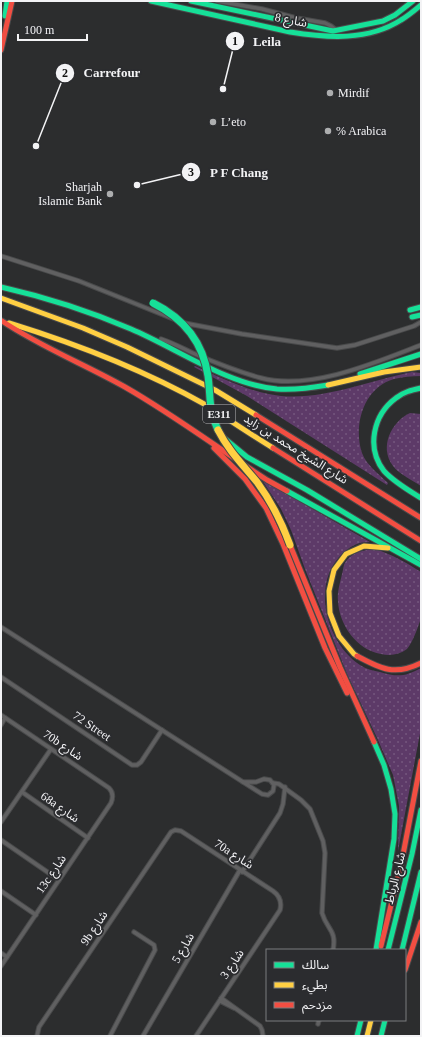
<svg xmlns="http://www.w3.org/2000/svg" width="422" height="1037" viewBox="0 0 422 1037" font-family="'Times New Roman','Noto Sans Arabic',serif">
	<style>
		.garden { fill: url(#garden-dots) }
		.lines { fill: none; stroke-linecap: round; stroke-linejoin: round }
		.street-casing { stroke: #494a4b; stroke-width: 5.5 }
		.fast-casing { stroke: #494a4b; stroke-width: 7 }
		.slow-casing { stroke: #494a4b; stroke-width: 7 }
		.jam-casing { stroke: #494a4b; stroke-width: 7 }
		.street { stroke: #606061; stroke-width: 3.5 }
		.fast { stroke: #16e098; stroke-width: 5 }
		.slow { stroke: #ffcf43; stroke-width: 5 }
		.jam { stroke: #f24e42; stroke-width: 5 }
		.fast-bridge-casing { stroke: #494a4b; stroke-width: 9; stroke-linecap: butt }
		.slow-bridge-casing { stroke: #494a4b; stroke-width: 9; stroke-linecap: butt }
		.fast-bridge { stroke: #16e098; stroke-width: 7 }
		.slow-bridge { stroke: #ffcf43; stroke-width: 7 }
		.poi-dot { fill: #adaeaf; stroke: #2b2c2f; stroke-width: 1.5 }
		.labels { text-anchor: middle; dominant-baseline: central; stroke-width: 3.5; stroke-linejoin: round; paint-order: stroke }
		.shield { fill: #2b2c2f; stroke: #b7b7ba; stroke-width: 1 }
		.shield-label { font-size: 11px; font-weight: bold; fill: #f3f3f5 }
		.street-label { font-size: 12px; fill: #f3f3f5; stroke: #2b2c2f }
		.poi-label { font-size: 12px; fill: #f3f3f5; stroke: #2b2c2f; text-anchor: start }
		.leader { fill: none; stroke: #f3f3f5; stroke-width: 1.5 }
		.callout-dot { fill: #f3f3f5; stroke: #2b2c2f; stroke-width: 1.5 }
		.mark-label { font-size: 12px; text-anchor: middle; font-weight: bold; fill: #111 }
		.callout-label { font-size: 13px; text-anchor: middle; font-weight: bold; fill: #f3f3f5; stroke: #2b2c2f; stroke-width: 3.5; stroke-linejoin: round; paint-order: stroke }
	</style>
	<defs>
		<pattern id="garden-dots" width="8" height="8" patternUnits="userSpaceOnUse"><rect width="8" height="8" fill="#5d3a68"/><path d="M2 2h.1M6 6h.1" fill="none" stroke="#75577e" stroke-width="1.8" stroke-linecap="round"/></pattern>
	</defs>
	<rect width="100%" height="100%" fill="#2c2d2e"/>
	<!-- garden -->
	<g class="garden">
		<path d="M 195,366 C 221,378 252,393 281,396 C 324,400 371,380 412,372 L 421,373 L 421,376 C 412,376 402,377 394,379 C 363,388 353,426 362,453 C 367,466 379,474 388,483 L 387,485 L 247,396 L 194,367 Z"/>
		<path d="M 410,413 L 421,414 L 421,486 C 412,480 399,474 393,466 C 379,447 391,422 410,413 Z"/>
		<path d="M 262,480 L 370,542 C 359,542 352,545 343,553 C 310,583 326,643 360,665 C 366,669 374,671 380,672 C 397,677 405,677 421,668 L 421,728 L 398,851 L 399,806 L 393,775 L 378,740 L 347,674 L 305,569 L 291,530 L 281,509 Z"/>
		<path d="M 375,549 C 391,554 407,563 421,572 C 421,583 422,609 421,618 C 418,627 413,642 407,649 C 399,655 390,656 381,654 C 357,650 339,625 338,601 C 337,592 340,583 342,574 C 343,571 343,568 344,565 C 349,553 363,550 375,549 Z"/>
	</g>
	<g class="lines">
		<defs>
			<g id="street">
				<path d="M 217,1 L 262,9 L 296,18 L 325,23 L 331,26 L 336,30"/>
				<path d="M 1,256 L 79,281 L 176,320"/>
				<path d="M 184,323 L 242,334 L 337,348 L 355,345 L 414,326 L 421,322"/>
				<path d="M 161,339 C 173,343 184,349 195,354 C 216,363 239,372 261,378 C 310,391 375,363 421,345"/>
				<path d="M 1,627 L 243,782"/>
				<path d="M 1,677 L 132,765 L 137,765 L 141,762 L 162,730"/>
				<path d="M 1,715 L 109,788 C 113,792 113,798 111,803 L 1,966"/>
				<path d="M 1,725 L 5,718"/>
				<path d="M 264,779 L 270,780 L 274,785 L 273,791 L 268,795 L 262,794 L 243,782 L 256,782 Z"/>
				<path d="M 273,783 L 279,784 L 301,800 L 310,809 L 323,841 L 325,853 L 322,913 C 327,930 337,930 333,950"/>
				<path d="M 22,792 L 88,838"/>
				<path d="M 1,822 L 51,749"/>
				<path d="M 1,840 L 59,880"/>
				<path d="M 242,872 L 280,813 L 283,804 L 285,787"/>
				<path d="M 1,891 L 36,915"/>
				<path d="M 1,953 L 7,957"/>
				<path d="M 221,998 L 260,1026 L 262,1030 L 263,1036"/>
				<path d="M 220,1001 L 234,1008"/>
				<path d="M 318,1024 L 319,1020"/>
				<path d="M 37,1036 L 39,1027 L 171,832 L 175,830 L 181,831 L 273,891 C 280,896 282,902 280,910 L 196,1036"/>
				<path d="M 110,1036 L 155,950 L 154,945 L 134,932"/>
				<path d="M 143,1036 L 240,870"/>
			</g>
			<g id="fast">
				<path d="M 151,1 L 290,32 C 328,38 368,41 401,20 C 408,16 415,10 421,5"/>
				<path d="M 191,1 L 333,31 L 383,21 L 395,15 L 413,1"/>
				<path d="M 5,16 L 7,1"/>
				<path d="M 1,287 C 45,297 89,311 131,329 C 176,348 228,385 277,389 C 294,390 311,388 328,385"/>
				<path d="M 410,310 L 421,307"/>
				<path d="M 412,317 L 421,315"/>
				<path d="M 360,374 L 421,354"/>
				<path d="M 421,388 C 412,390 403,392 396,398 C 373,415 366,448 384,471 C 394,482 408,490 421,498"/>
				<path d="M 224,438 L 247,457 L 307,490 L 421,559"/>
				<path d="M 287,491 L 421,565"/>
				<path d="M 374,742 L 384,765 L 391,789 L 395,814 L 394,839 L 376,950"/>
				<path d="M 388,950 L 412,854 L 421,810"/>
				<path d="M 402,950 L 421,872"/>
				<path d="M 357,1036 L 361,1020"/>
				<path d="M 381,1036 L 385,1020"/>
			</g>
			<g id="slow">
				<path d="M 1,298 L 83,328 L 127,347 L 215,390 L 256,415"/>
				<path d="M 9,323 C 77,344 144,370 206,405 C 228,419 250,434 273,448"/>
				<path d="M 328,385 L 384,372 L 421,367"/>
				<path d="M 357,656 L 354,654 L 339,636 L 330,613 L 329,591 L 334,570 L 346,554 L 364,546 L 388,548"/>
				<path d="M 367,1036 L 371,1020"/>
			</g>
			<g id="jam">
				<path d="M 1,50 L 12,1"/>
				<path d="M 2,321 C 41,347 84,364 125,387 C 174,415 219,449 267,480 L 287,491"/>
				<path d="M 256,415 L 421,518"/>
				<path d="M 214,448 L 245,479 L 266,508 L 283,544 L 325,648 L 347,693"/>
				<path d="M 273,448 L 421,541"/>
				<path d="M 290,545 L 340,667 L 374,742"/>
				<path d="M 357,656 C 381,669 395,676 421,663"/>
				<path d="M 381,946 L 402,860 L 421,761"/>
				<path d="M 405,970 L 421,922"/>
			</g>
		</defs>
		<!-- street casing -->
		<use href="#street" class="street-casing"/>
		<!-- fast casing -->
		<use href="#fast" class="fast-casing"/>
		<!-- slow casing -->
		<use href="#slow" class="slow-casing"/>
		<!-- jam casing -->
		<use href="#jam" class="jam-casing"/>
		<!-- street -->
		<use href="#street" class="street"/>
		<!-- fast -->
		<use href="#fast" class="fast"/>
		<!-- slow -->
		<use href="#slow" class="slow"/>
		<!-- jam -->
		<use href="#jam" class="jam"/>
		<defs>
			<path id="fast-bridge" d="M 153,303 C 183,318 203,342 208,376 C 211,398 208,409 218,430"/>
			<path id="slow-bridge" d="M 218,430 C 228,450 243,465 257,482 C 271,501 282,523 290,545"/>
		</defs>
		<!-- fast-bridge casing -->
		<use href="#fast-bridge" class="fast-bridge-casing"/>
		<!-- slow-bridge casing -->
		<use href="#slow-bridge" class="slow-bridge-casing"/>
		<!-- fast-bridge -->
		<use href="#fast-bridge" class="fast-bridge"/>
		<!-- slow-bridge -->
		<use href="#slow-bridge" class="slow-bridge"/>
	</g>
	<!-- markers -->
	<g class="poi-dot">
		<circle cx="330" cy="93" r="4"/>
		<circle cx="213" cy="122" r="4"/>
		<circle cx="328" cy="131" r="4"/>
		<circle cx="110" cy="194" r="4"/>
	</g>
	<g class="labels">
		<!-- shield labels -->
		<rect class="shield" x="203" y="405" width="32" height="18" rx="3"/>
		<g class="shield-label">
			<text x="219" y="414">E311</text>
		</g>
		<!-- street labels -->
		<g class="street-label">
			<text transform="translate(291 20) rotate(11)">شارع 8</text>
			<text transform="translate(296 449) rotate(32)">شارع الشيخ محمد بن زايد</text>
			<text transform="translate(92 726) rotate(34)">72 Street</text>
			<text transform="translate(63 745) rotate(34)">70b شارع</text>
			<text transform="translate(60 807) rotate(35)">68a شارع</text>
			<text transform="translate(234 854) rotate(33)">70a شارع</text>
			<text transform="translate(51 874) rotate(-56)">13c شارع</text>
			<text transform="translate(395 878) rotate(-76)">شارع الرباط</text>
			<text transform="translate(94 928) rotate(-56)">9b شارع</text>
			<text transform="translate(183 948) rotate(-60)">شارع 5</text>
			<text transform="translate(232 964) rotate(-56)">شارع 3</text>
		</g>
		<!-- poi labels -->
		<g class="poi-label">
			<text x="338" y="93">Mirdif</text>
			<text x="221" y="122">L’eto</text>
			<text x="336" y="131">% Arabica</text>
			<text x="102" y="187" text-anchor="end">Sharjah<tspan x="102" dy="14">Islamic Bank</tspan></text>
		</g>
	</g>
	<!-- callouts -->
	<path class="leader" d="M223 89L235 41M36 146L65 73M137 185L191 172"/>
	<g class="callout-dot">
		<circle cx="223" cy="89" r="4"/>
		<circle cx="36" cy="146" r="4"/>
		<circle cx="137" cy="185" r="4"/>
		<circle cx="235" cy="41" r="10"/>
		<circle cx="65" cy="73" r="10"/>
		<circle cx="191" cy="172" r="10"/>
	</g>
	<g class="mark-label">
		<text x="235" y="45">1</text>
		<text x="65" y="77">2</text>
		<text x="191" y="176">3</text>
	</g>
	<g class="callout-label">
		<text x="267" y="46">Leila</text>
		<text x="112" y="77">Carrefour</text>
		<text x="239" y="177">P F Chang</text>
	</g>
	<!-- border -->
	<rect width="422" height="1037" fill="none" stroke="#f3f3f5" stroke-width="4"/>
	<!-- legend -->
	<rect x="266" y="949" width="140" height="72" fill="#2b2c2f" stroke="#7b7c7e"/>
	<rect x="274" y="962" width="20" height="6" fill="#16e098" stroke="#7b7c7e"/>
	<text x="302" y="969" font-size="12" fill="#f3f3f5">سالك</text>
	<rect x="274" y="982" width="20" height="6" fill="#ffcf43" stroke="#7b7c7e"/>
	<text x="302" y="989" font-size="12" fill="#f3f3f5">بطيء</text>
	<rect x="274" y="1002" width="20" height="6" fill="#f24e42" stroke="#7b7c7e"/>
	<text x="302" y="1009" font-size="12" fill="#f3f3f5">مزدحم</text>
	<!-- scale -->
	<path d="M18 34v6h69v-6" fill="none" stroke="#f3f3f5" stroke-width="2"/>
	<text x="24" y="34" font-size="12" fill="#f3f3f5" stroke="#2b2c2f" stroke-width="3" paint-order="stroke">100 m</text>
</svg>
